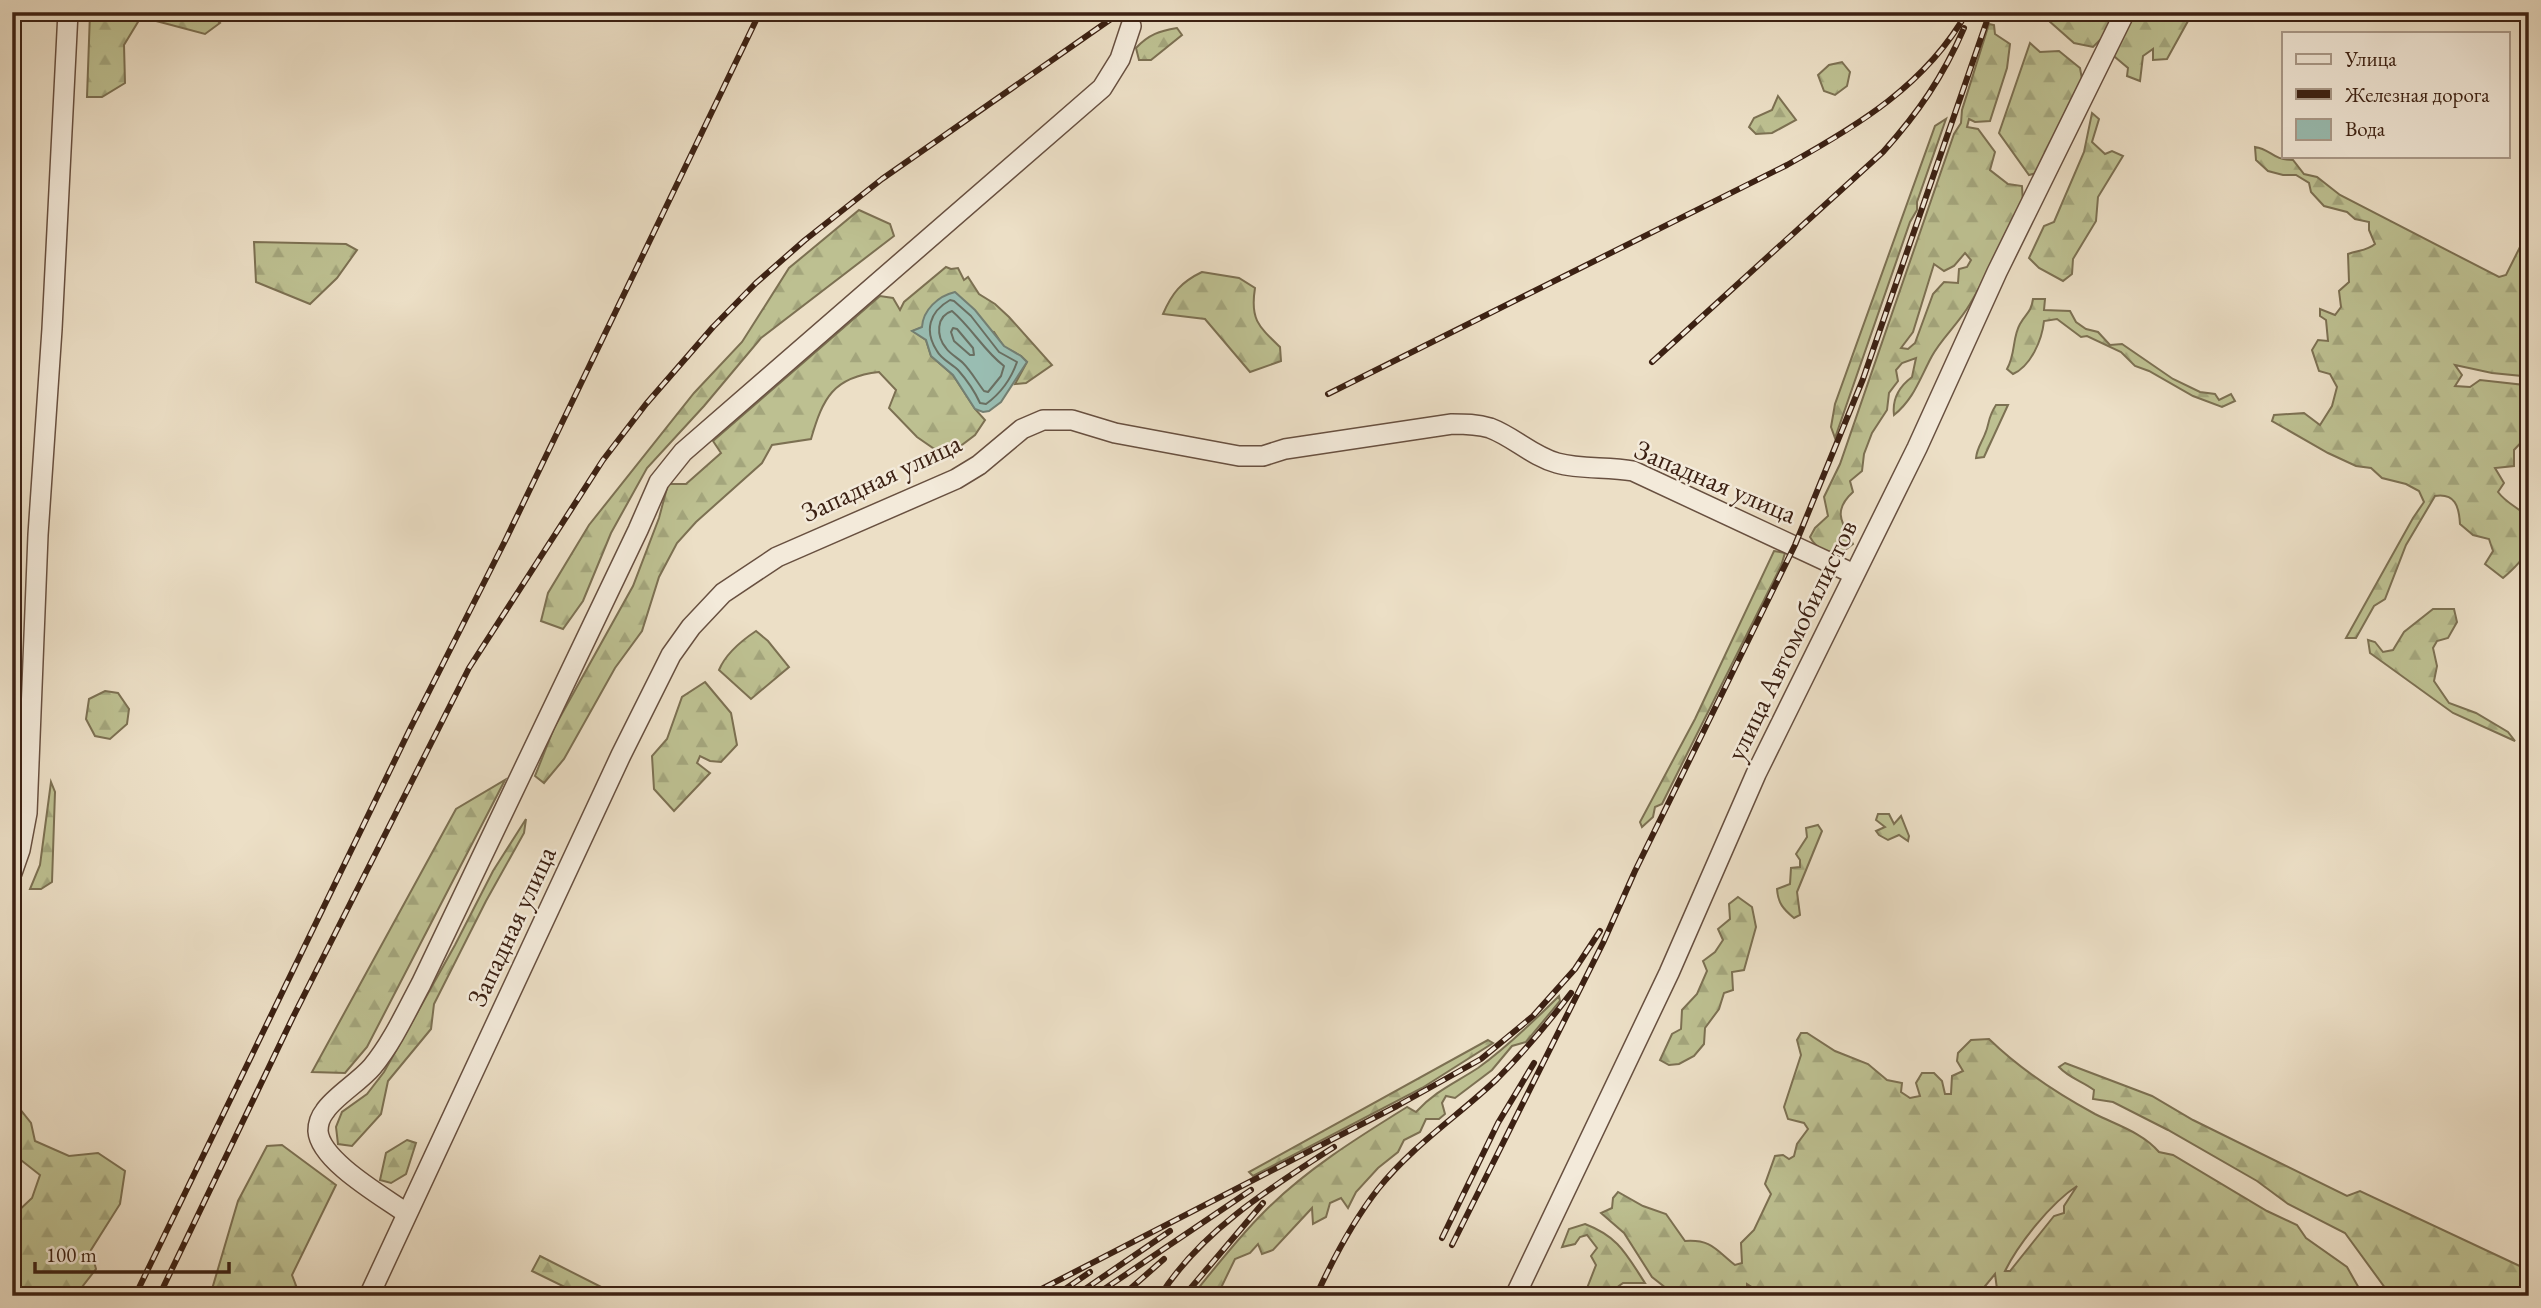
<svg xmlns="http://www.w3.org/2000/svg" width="2541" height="1308" viewBox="0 0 2541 1308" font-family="'EB Garamond',serif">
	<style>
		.forest { fill: url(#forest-firs); stroke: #7c7052; stroke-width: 2; fill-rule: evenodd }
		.water { fill: #99bdb2; stroke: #747f72; stroke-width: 2 }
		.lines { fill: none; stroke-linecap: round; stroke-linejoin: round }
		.shore { stroke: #6a6f62; stroke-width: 2 }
		.minor-casing { stroke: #685040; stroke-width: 22 }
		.minor { stroke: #f3eada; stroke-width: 19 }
		.rail-casing { stroke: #3c2113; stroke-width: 6 }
		.rail { stroke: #f3eada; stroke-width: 3.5; stroke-dasharray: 10; stroke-linecap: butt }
		.labels { text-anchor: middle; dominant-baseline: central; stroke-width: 5; stroke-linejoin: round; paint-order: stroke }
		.street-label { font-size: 28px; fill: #3c2113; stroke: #f3eada }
	</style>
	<defs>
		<pattern id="forest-firs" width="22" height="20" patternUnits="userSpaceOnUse" patternTransform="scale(1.75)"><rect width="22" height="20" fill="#bdc091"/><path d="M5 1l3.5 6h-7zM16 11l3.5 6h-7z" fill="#a3a57c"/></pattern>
	</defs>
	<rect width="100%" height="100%" fill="#ecdfc6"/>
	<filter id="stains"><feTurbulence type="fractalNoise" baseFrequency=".00286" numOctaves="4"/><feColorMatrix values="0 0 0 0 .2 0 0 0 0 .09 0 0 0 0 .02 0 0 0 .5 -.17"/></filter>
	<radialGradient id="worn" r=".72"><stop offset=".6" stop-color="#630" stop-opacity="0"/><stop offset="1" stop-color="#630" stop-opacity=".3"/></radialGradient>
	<!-- forest -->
	<g class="forest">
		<path d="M 209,12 L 220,23 L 205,34 L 141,17 L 124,45 L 125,83 L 102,97 L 87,97 L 90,13 Z"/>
		<path d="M 2021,12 L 2114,12 L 2104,36 L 2093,47 L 2074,43 L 2040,13 Z"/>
		<path d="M 2129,12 L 2193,12 L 2167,59 L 2153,60 L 2153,49 L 2143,56 L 2140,81 L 2127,76 L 2128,68 L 2109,52 Z"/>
		<path d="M 1989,24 L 1994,25 L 1995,34 L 2010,44 L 2007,68 L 1990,121 L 1975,122 L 1969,119 L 1967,127 L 1978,129 L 1995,152 L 1990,170 L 2008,184 L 2022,186 L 2023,204 C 2005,237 1989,272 1970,304 C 1959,323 1941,339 1932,356 C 1920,378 1914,399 1894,415 C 1892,399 1900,386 1912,377 L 1916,358 L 1902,363 L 1896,370 L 1898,381 L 1889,393 L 1887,410 L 1872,433 L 1864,454 L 1862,471 L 1850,481 L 1853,492 C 1832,511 1842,523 1853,544 L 1841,553 C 1827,552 1817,550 1810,537 L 1815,528 L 1828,516 L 1824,497 L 1840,464 L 1954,134 L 1961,123 L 1962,110 ZM 1965,253 L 1971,260 L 1967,267 L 1959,269 L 1958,283 L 1944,282 L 1933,294 L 1915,343 L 1908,349 L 1901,348 L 1913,332 L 1934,264 L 1944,271 L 1954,266 Z"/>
		<path d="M 1177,28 L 1182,35 L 1151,60 L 1139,60 L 1136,48 C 1149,34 1160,31 1177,28 Z"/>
		<path d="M 2030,43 L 2040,52 L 2059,51 L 2080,68 L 2082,79 L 2040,172 L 2029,175 L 1999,133 Z"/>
		<path d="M 1842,62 L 1850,72 L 1847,86 L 1835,95 L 1824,91 L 1818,75 L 1829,65 Z"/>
		<path d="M 1778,96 L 1796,120 L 1772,133 L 1756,134 L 1749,127 L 1754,118 L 1772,110 Z"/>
		<path d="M 2092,113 L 2099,119 L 2092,142 L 2105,154 L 2112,151 L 2123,156 L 2098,197 L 2096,221 L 2073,259 L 2072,274 L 2063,281 L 2039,268 L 2029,258 L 2044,226 L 2054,222 L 2084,152 Z"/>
		<path d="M 1946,119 L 1917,202 L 1917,210 L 1910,222 L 1835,438 L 1831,427 L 1835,404 L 1935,126 Z"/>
		<path d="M 2255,147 C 2271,149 2272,160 2293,160 L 2304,174 L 2317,177 L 2340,195 L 2499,277 L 2506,275 L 2529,229 L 2529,434 L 2514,450 L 2514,466 L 2495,468 L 2504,483 L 2498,492 C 2507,504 2518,507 2529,518 C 2529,551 2529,556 2503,578 L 2485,564 L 2493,551 L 2489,539 L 2473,535 L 2460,524 C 2459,506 2455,493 2435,496 L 2406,545 L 2385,599 L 2374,606 L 2356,638 L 2346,638 L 2413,518 L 2424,502 L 2419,491 L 2406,484 L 2382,478 L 2371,468 L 2356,466 L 2328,453 L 2272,421 L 2274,415 L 2304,413 L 2320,425 L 2332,406 L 2337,387 L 2330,374 L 2319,371 L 2312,350 L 2318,340 L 2328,341 L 2326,320 L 2320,316 L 2320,309 L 2335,315 L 2341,307 L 2339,291 L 2349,282 L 2348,254 C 2358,250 2367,251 2375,244 L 2369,230 L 2369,222 L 2355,219 L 2347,212 L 2324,206 L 2311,192 L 2309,183 L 2296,175 L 2283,175 L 2268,171 L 2256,160 ZM 2455,365 L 2492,373 L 2522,376 L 2525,385 L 2480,380 L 2470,387 L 2455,386 L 2462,375 Z"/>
		<path d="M 859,210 L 890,224 L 894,236 L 761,338 L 704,406 L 647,468 L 611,533 L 583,601 L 563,629 L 541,621 L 548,593 L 589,525 L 694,393 L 742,342 L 789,268 Z"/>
		<path d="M 254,242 L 346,244 L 357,250 L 337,278 L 310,304 L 256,282 Z"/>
		<path d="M 946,267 L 951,269 L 958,268 L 964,280 L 968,277 L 979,294 L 995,304 L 1009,317 L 1052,365 L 1026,383 L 1015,384 L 1027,362 L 1021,356 L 1004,347 L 994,332 L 923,327 L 913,331 L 926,340 L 931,356 L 953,375 L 975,409 L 985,420 L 975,435 L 946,457 L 917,437 L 889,408 L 896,390 L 879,372 C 833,377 823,398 811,439 L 772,445 L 762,463 L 696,522 L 677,543 L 659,577 L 642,631 L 615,668 L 564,759 L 544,783 L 535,776 L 554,728 L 633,586 L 659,518 L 668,484 L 686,484 L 721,453 L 713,441 L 880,296 L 893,298 L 900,310 L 904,302 Z"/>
		<path d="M 1202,272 L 1239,278 L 1255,288 C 1250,319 1258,326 1280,347 L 1281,361 L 1250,372 L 1205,319 L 1163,314 C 1172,293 1181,282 1202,272 Z"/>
		<path d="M 2033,299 L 2045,299 L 2044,310 L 2070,311 L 2076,322 L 2086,329 L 2098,332 L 2110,345 L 2122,344 L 2173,379 L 2200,392 L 2215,394 L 2219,400 L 2231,394 L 2235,401 L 2222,407 L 2193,396 L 2149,371 L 2135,366 L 2121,352 L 2087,336 L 2081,337 L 2057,319 L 2044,321 C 2042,340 2031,366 2013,374 L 2007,369 C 2016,353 2012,338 2020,324 C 2026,313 2031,313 2033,299 Z"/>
		<path d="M 1996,405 L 2008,405 L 1984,457 L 1976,458 C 1977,448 1981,444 1985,434 C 1990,423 1987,419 1996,405 Z"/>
		<path d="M 1774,551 L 1785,553 L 1781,566 L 1662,804 L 1655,807 L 1653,817 L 1642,827 L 1640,822 L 1695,719 Z"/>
		<path d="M 2433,609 L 2454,609 L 2457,622 L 2448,638 L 2437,641 L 2433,648 L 2437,666 L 2434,681 L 2449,703 L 2476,713 L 2508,732 L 2515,741 L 2453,713 L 2370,653 L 2368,640 L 2375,642 L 2383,652 L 2393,650 L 2404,632 Z"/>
		<path d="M 756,631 L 768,641 L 789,667 L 751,699 L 719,670 C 726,653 741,641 756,631 Z"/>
		<path d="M 705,682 L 731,713 L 737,745 L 721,762 L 710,761 L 700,756 L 697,763 L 710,773 L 674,811 L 654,789 L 652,756 L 667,739 L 682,697 Z"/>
		<path d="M 105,691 L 118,693 L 129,709 L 127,724 L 110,739 L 95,736 L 86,719 L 89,699 Z"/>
		<path d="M 505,780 L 367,1047 L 345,1073 L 312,1072 L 456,809 Z"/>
		<path d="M 51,782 L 55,792 L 52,882 L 41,889 L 30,889 L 40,865 Z"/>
		<path d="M 1878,814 L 1889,814 L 1894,824 L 1901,816 L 1909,836 L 1908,841 L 1899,835 L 1888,840 L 1879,835 L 1876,831 L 1885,827 L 1876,820 Z"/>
		<path d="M 526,819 L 524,833 L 486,901 L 434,1004 L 431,1029 L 388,1081 L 381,1114 L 352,1146 L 338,1144 L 336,1127 L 342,1112 L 367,1094 L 384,1072 L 455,945 L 493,871 Z"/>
		<path d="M 1818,825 L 1822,831 L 1797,892 L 1800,915 L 1794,918 C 1783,909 1778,903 1777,889 L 1790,884 L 1791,868 L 1800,867 L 1800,860 L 1796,854 L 1807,837 L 1806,828 Z"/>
		<path d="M 1738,897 L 1752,907 L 1756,927 L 1744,970 L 1732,972 L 1733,990 L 1724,993 L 1719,1009 L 1705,1028 L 1704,1044 L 1694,1056 L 1679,1064 L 1669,1065 L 1660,1060 L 1672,1034 L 1681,1029 L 1682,1010 L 1697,994 L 1707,971 L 1703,961 L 1715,952 L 1723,940 L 1718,929 L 1730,919 L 1729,904 Z"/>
		<path d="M 1559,996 L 1560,1001 L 1526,1042 L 1512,1046 L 1492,1070 L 1455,1098 L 1446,1096 L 1442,1103 L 1445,1114 L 1439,1119 L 1426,1119 L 1420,1132 L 1404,1140 L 1398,1152 L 1378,1168 L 1356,1192 L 1348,1208 L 1341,1198 L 1330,1203 L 1326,1217 L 1313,1224 L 1312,1208 L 1273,1250 L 1262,1254 L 1258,1244 L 1250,1253 L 1235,1259 L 1218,1294 L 1192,1296 C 1215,1268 1237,1239 1263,1213 C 1304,1171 1357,1138 1407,1107 L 1416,1112 C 1435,1091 1455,1083 1478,1068 C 1507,1047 1534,1021 1559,996 Z"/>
		<path d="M 1801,1033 L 1807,1033 L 1835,1051 L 1868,1064 L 1887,1080 L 1902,1083 L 1901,1092 L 1910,1098 L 1920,1096 L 1916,1083 L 1922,1073 L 1934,1073 L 1942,1081 L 1945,1094 L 1951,1094 L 1952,1076 L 1963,1071 L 1957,1061 L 1958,1053 L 1971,1040 L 1989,1039 C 2019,1068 2058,1094 2095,1114 C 2117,1125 2143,1133 2159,1152 L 2173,1155 L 2267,1211 L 2297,1225 L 2306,1238 L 2347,1267 L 2360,1290 L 2366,1296 L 1986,1296 L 1997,1289 L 1995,1274 L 1977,1296 L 1766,1296 L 1747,1284 L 1747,1293 L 1750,1296 L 1669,1296 L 1671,1292 L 1652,1277 L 1624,1233 L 1601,1213 L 1612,1208 L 1613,1198 L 1618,1192 L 1643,1206 L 1666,1214 L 1685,1241 C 1711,1239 1716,1250 1735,1265 L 1742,1263 L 1741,1243 L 1754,1230 L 1771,1194 L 1765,1184 L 1775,1156 L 1783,1155 L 1789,1159 L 1794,1156 L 1797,1144 L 1808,1129 L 1804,1123 L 1788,1119 L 1784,1107 L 1801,1055 L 1797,1040 ZM 2077,1186 L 2064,1206 L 2064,1213 L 2054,1216 L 2010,1271 L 2005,1271 C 2019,1243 2051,1203 2077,1186 Z"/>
		<path d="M 1488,1040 L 1493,1043 L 1422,1088 L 1253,1176 L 1249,1172 Z"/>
		<path d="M 2065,1063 L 2152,1096 L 2193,1120 L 2347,1196 L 2360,1191 L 2524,1268 L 2529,1270 L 2529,1296 L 2391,1296 L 2345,1233 L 2288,1204 L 2257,1181 L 2168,1130 L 2113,1102 L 2093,1099 L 2094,1090 C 2082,1081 2069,1078 2059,1067 Z"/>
		<path d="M 12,1099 L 31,1123 L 35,1141 L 69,1156 L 98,1153 L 125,1171 L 120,1204 L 91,1250 L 96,1269 L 75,1296 L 12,1296 L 12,1217 L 32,1198 L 40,1175 L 12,1153 Z"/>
		<path d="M 407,1140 L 416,1143 L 406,1174 L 391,1183 L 380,1180 L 386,1153 Z"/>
		<path d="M 282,1145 L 336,1185 L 292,1275 L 300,1296 L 210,1296 L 238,1201 L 267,1146 Z"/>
		<path d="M 1585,1224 C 1619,1237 1626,1254 1645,1283 L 1623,1283 L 1615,1289 L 1612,1296 L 1584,1296 L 1596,1265 L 1591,1256 L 1597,1248 L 1587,1235 L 1580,1237 L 1575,1244 L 1562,1247 L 1569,1229 Z"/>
		<path d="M 540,1256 L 619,1296 L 583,1296 L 532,1271 Z"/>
	</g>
	<!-- water -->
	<path class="water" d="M 955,292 L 975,310 L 1004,346 L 1021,356 L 1027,362 L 1001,402 L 989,411 L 983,412 L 975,409 L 953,375 L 931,356 L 926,340 L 912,331 L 922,327 C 923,310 938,296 955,292 Z"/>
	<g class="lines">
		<!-- shore -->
		<g class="shore">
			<path d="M 950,300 L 954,301 L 971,316 L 999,352 L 1017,362 C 1011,379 1000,394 986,404 L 980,403 C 975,392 966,379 958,370 C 952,364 941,359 937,351 C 924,331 929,312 950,300 Z"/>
			<path d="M 952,311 C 972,328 984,351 1004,366 L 1001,376 L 988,392 L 984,391 C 977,382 971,371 963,363 C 958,358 950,354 946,348 C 936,336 936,316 952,311 Z"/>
			<path d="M 953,328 L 957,329 L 973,348 L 974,355 L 970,355 L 954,341 L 951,332 Z"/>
		</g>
		<defs>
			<g id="minor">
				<path d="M 12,873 L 20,850 L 27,813 L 38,535 L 52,329 L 68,12"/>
				<path d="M 406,1213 C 384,1197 320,1161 318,1131 C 318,1124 321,1116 325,1111 C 334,1097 359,1082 372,1067 C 392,1043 406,1012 421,984 L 638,530 L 659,482 L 683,452 L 1102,88 L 1120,59 L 1131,26"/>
				<path d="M 369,1296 L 621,755 L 671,655 L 691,627 L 723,593 L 777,557 L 956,479 L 979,465 L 1022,429 L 1043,420 L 1072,420 L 1115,433 L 1239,456 L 1263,456 L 1285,449 L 1452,424 C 1465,424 1477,424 1490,428 C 1514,437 1532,456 1557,463 C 1582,470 1608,466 1633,471 L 1854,574"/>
				<path d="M 1515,1296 L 1669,973 L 1756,774 L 1917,448 L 1997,272 L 2125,12"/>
			</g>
		</defs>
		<!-- minor casing -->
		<use href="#minor" class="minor-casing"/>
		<!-- minor -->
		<use href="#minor" class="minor"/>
		<defs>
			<g id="rail">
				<path d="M 1652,362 L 1883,152 C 1918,113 1943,77 1964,28"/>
				<path d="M 1328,394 L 1787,165 C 1857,126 1926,85 1967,12"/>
				<path d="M 1442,1238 L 1498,1123 L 1534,1063"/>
				<path d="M 1452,1245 L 1603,943 L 1635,871 L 1795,545 L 1863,379 L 1990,12"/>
				<path d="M 135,1296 L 410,729 L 505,541 L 760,12"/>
				<path d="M 159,1296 L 293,1017 L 469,668 L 603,460 L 646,404 L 713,327 L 756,283 L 805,240 L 882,179 L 1121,12"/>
				<path d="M 1028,1296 L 1397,1106 L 1481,1059 L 1533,1016 L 1575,969 L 1600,931"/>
				<path d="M 1055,1296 L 1090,1272"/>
				<path d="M 1075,1296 L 1170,1231"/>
				<path d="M 1094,1296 L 1251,1190"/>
				<path d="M 1122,1296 L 1164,1259"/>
				<path d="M 1160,1296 C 1201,1231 1270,1188 1334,1147"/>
				<path d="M 1184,1296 L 1263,1203"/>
				<path d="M 1316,1296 C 1333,1259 1353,1221 1378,1189 C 1412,1146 1458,1116 1497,1079 C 1523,1053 1548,1023 1571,993"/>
			</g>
		</defs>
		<!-- rail casing -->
		<use href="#rail" class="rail-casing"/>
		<!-- rail -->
		<use href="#rail" class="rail"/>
	</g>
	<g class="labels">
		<!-- street labels -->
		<g class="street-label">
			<text transform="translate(881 477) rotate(-25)">Западная улица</text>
			<text transform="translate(1716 481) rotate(23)">Западная улица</text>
			<text transform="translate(1791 640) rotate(-64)">улица Автомобилистов</text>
			<text transform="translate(511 926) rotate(-65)">Западная улица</text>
		</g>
	</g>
	<!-- margin -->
	<rect width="2541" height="1308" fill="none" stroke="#ecdfc6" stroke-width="42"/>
	<rect x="14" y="14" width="2513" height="1280" fill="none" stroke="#3c2113" stroke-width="3.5"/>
	<rect x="21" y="21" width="2499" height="1266" fill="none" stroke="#3c2113" stroke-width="2"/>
	<!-- legend -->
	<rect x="2282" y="32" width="228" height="126" fill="#f3eada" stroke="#aa9a8a" stroke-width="2"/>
	<rect x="2296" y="54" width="35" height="10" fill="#f3eada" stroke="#aa9a8a" stroke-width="2"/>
	<text x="2345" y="66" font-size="21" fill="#3c2113">Улица</text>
	<rect x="2296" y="89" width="35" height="10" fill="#3c2113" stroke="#aa9a8a" stroke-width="2"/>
	<text x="2345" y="102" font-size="21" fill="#3c2113">Железная дорога</text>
	<rect x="2296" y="119" width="35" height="21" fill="#99bdb2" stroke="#aa9a8a" stroke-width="2"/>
	<text x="2345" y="136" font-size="21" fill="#3c2113">Вода</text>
	<!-- scale -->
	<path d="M35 1262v10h194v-10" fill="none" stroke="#3c2113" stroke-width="3.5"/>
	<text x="46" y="1262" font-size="21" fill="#3c2113" stroke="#f3eada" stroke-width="5" paint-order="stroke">100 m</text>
	<rect width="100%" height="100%" filter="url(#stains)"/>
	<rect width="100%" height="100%" fill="url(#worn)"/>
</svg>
